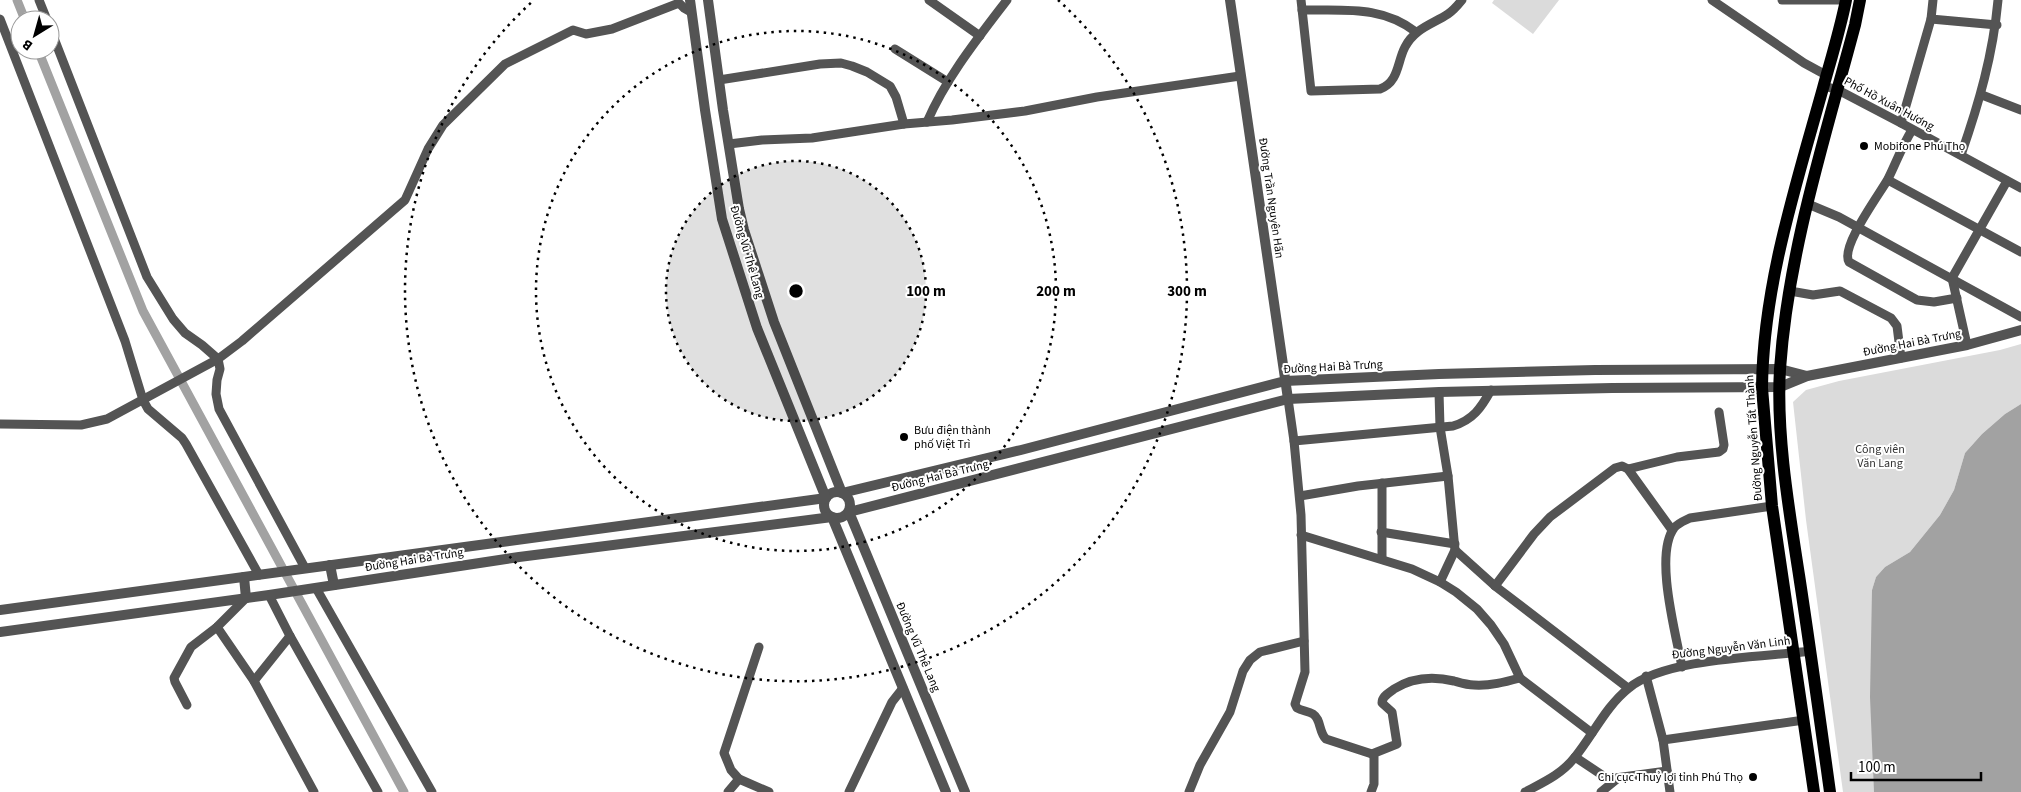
<svg xmlns="http://www.w3.org/2000/svg" width="2021" height="792" viewBox="0 0 2021 792" font-family="'Source Sans 3',sans-serif">
	<style>
		.green { fill: #dbdbdb }
		.water { fill: #a2a2a2 }
		.lines { fill: none; stroke-linecap: round; stroke-linejoin: round }
		.canal { stroke: #a2a2a2; stroke-width: 9 }
		.minor { stroke: #545454; stroke-width: 9 }
		.tertiary { stroke: #545454; stroke-width: 10 }
		.primary { stroke: #000; stroke-width: 12 }
		.ring { fill: none; stroke: #000; stroke-width: 2.5; stroke-dasharray: 2.5 5 }
		.poi-dot { fill: #000; stroke: #fff; stroke-width: 2 }
		.labels { text-anchor: middle; dominant-baseline: central; stroke-width: 4; stroke-linejoin: round; paint-order: stroke }
		.street-label { font-size: 12px; fill: #000; stroke: #fff }
		.poi-label { font-size: 12px; fill: #000; stroke: #fff; text-anchor: start }
		.park-label { font-size: 12px; fill: #323232; stroke: #fff }
		.centre { fill: #000; stroke: #fff; stroke-width: 2.5 }
		.ring-label { font-size: 15px; text-anchor: middle; font-weight: bold; fill: #000; stroke: #fff; stroke-width: 4; stroke-linejoin: round; paint-order: stroke }
	</style>
	<rect width="100%" height="100%" fill="#fff"/>
	<!-- green -->
	<g class="green">
		<path d="M 1494,0 L 1559,0 L 1533,34 L 1492,3 Z"/>
		<path d="M 2021,344 L 2021,404 L 2005,414 L 1982,434 L 1965,453 L 1954,490 L 1940,515 L 1910,552 L 1885,567 L 1876,577 L 1872,590 L 1874,792 L 1843,792 L 1806,520 L 1793,402 L 1806,390 L 1839,381 L 2000,350 Z"/>
	</g>
	<!-- water -->
	<path class="water" d="M 2021,404 L 2021,792 L 1874,792 L 1870,697 L 1872,590 L 1876,577 L 1885,567 L 1910,552 L 1940,515 L 1954,490 L 1965,453 L 1982,434 L 2005,414 Z"/>
	<g class="lines">
		<!-- canal -->
		<g class="canal">
			<path d="M 17,0 L 25,20"/>
			<path d="M 38,50 L 143,311 L 404,792"/>
		</g>
		<!-- minor -->
		<g class="minor">
			<path d="M 39,0 L 47,20"/>
			<path d="M 929,0 L 980,36"/>
			<path d="M 1301,0 L 1311,91 L 1380,89 C 1399,82 1397,62 1405,47 C 1415,28 1433,24 1448,14 C 1454,10 1458,5 1462,0"/>
			<path d="M 1712,0 L 1804,63 L 1826,75"/>
			<path d="M 1782,0 L 1846,0"/>
			<path d="M 1302,10 C 1344,11 1381,5 1416,32"/>
			<path d="M 0,19 L 125,341 L 143,400 L 148,409 L 182,438 L 186,444 L 259,575"/>
			<path d="M 1931,19 L 1997,25"/>
			<path d="M 50,28 L 147,277 L 173,319 L 185,333 L 202,345 L 218,359 L 220,369 L 217,380 L 216,394 L 219,409 L 305,568"/>
			<path d="M 895,49 L 948,82"/>
			<path d="M 719,80 L 820,64 L 841,63 L 852,66 L 867,72 L 890,86 L 896,97 L 904,124"/>
			<path d="M 1824,86 L 1838,90 L 1901,123 L 2021,188"/>
			<path d="M 1982,95 L 2021,110"/>
			<path d="M 927,122 C 946,78 978,38 1007,0"/>
			<path d="M 1901,123 L 1931,19 L 1933,0"/>
			<path d="M 1912,130 C 1902,146 1896,163 1888,179 C 1879,195 1840,247 1849,262 L 1917,300 L 1934,302 L 1957,298"/>
			<path d="M 729,144 L 762,140 L 812,138 L 904,124 L 952,120 L 1025,111 L 1097,97 L 1240,76"/>
			<path d="M 1961,155 C 1979,103 1993,55 1998,0"/>
			<path d="M 1888,180 L 2021,252"/>
			<path d="M 1808,204 L 1839,217 L 2021,317"/>
			<path d="M 1790,291 L 1813,295 L 1840,291 L 1891,318 L 1897,326 L 1901,358"/>
			<path d="M 1967,345 L 1952,278 L 2007,181"/>
			<path d="M 1439,392 L 1440,427 L 1448,476 L 1455,550 L 1440,582"/>
			<path d="M 1288,399 L 1294,441 L 1301,515 L 1305,672 L 1295,704 L 1297,708 C 1302,711 1308,711 1313,714 C 1321,719 1319,733 1326,739 L 1372,754 L 1374,757 L 1374,784 L 1371,792"/>
			<path d="M 0,424 L 81,425 L 107,419 L 218,359 L 242,341 L 405,200 L 428,149 L 443,125 L 505,64 L 573,30 L 586,34 L 612,29 L 679,3 L 684,8 L 691,12"/>
			<path d="M 1294,441 L 1453,426 C 1473,420 1481,408 1491,390"/>
			<path d="M 1628,469 L 1677,457 L 1719,452 L 1723,449 L 1724,445 L 1719,412"/>
			<path d="M 1382,483 L 1382,559"/>
			<path d="M 1300,496 L 1358,486 L 1448,476"/>
			<path d="M 1381,532 L 1455,544"/>
			<path d="M 1301,535 L 1412,569 L 1440,582 L 1456,592 L 1477,609 L 1491,625 L 1504,644 L 1520,678 L 1592,733"/>
			<path d="M 1455,550 L 1495,586 L 1628,688"/>
			<path d="M 1495,586 L 1534,534 L 1550,517 L 1615,468 L 1622,466 L 1628,469 L 1672,530"/>
			<path d="M 316,588 L 432,792"/>
			<path d="M 269,595 L 290,636 L 378,792"/>
			<path d="M 217,627 L 254,681 L 314,792"/>
			<path d="M 1682,667 C 1676,634 1654,555 1674,528 C 1678,523 1684,521 1690,518 L 1772,506"/>
			<path d="M 1646,676 L 1663,740 L 1670,792"/>
			<path d="M 254,681 L 290,636"/>
			<path d="M 187,705 L 175,682 L 174,678 L 191,647 L 217,627 L 246,598"/>
			<path d="M 1663,740 L 1804,720"/>
			<path d="M 1372,754 L 1397,744 L 1392,712 L 1382,703 C 1382,696 1389,693 1394,689 C 1413,677 1433,676 1454,681 C 1461,683 1467,685 1474,685 C 1490,686 1505,682 1520,678"/>
			<path d="M 1575,757 L 1608,779 L 1667,771"/>
			<path d="M 739,779 L 731,770 L 724,753 L 759,647"/>
			<path d="M 728,792 L 739,779 L 769,792"/>
			<path d="M 849,792 L 892,702 L 903,688"/>
			<path d="M 1189,792 L 1200,765 L 1230,712 L 1243,671 L 1250,660 L 1260,652 L 1304,641"/>
			<path d="M 1525,792 C 1544,782 1562,774 1575,757 C 1593,735 1606,706 1629,688 C 1665,658 1762,657 1811,651"/>
			<path d="M 1601,792 L 1617,779"/>
		</g>
		<!-- tertiary -->
		<g class="tertiary">
			<path d="M 708,0 L 723,110 L 739,209 L 744,230 L 774,322 L 842,493 L 1021,450 L 1285,381 L 1439,374 L 1595,370 L 1780,369 L 1807,376"/>
			<path d="M 1230,0 L 1288,399"/>
			<circle cx="837" cy="505" r="13"/>
			<path d="M 330,565 L 334,585"/>
			<path d="M 244,577 L 246,598"/>
			<path d="M 0,610 L 826,498 L 757,328 L 722,219 L 705,110 L 690,0"/>
			<path d="M 0,632 L 269,595 L 519,557 L 832,517 L 946,792"/>
			<path d="M 965,792 L 849,512 L 1288,399 L 1439,392 L 1612,388 L 1780,387 L 1807,376 L 1967,345 L 2021,330"/>
		</g>
		<!-- primary -->
		<g class="primary">
			<path d="M 1814,792 L 1772,506 L 1762,388 C 1763,286 1796,185 1823,88 C 1831,59 1840,30 1846,0"/>
			<path d="M 1830,792 C 1820,720 1810,647 1799,575 C 1789,510 1776,434 1780,369 C 1788,252 1825,138 1855,25 L 1860,0"/>
		</g>
	</g>
	<!-- distance rings -->
	<circle cx="796" cy="291" r="130" fill="#000" fill-opacity=".12"/>
	<g class="ring">
		<circle cx="796" cy="291" r="130"/>
		<circle cx="796" cy="291" r="260"/>
		<path d="M1058 0A391 391 0 1 1 534 0"/>
	</g>
	<!-- markers -->
	<g class="poi-dot">
		<circle cx="1864" cy="146" r="5"/>
		<circle cx="904" cy="437" r="5"/>
		<circle cx="1753" cy="777" r="5"/>
	</g>
	<g class="labels">
		<!-- street labels -->
		<g class="street-label">
			<text transform="translate(1889 104) rotate(28)">Phố Hồ Xuân Hương</text>
			<text transform="translate(1271 198) rotate(82)">Đường Trần Nguyên Hãn</text>
			<text transform="translate(747 252) rotate(74)">Đường Vũ Thê Lang</text>
			<text transform="translate(1912 343) rotate(-11)">Đường Hai Bà Trưng</text>
			<text transform="translate(1333 367) rotate(-3)">Đường Hai Bà Trưng</text>
			<text transform="translate(1754 438) rotate(-94)">Đường Nguyễn Tất Thành</text>
			<text transform="translate(940 476) rotate(-14)">Đường Hai Bà Trưng</text>
			<text transform="translate(414 560) rotate(-9)">Đường Hai Bà Trưng</text>
			<text transform="translate(918 647) rotate(67)">Đường Vũ Thê Lang</text>
			<text transform="translate(1731 648) rotate(-7)">Đường Nguyễn Văn Linh</text>
		</g>
		<!-- poi labels -->
		<g class="poi-label">
			<text x="1874" y="146">Mobifone Phú Thọ</text>
			<text x="914" y="430">Bưu điện thành<tspan x="914" dy="14">phố Việt Trì</tspan></text>
			<text x="1743" y="777" text-anchor="end">Chi cục Thuỷ lợi tỉnh Phú Thọ</text>
		</g>
		<!-- park labels -->
		<g class="park-label">
			<text x="1880" y="449">Công viên<tspan x="1880" dy="14">Văn Lang</tspan></text>
		</g>
	</g>
	<circle cx="796" cy="291" r="8" class="centre"/>
	<g class="ring-label">
		<text x="926" y="296">100 m</text>
		<text x="1056" y="296">200 m</text>
		<text x="1187" y="296">300 m</text>
	</g>
	<!-- north arrow -->
	<g transform="translate(35 35) rotate(217)"><circle r="24" fill="#ffffff" stroke="#999999"/>
	<path d="M0-4L9 19L0 12L-9 19Z" fill="#000000"/>
	<text y="-8" font-size="14" font-weight="bold" text-anchor="middle" fill="#000000">B</text>
	</g>
	<!-- scale -->
	<path d="M1851 772v8h130v-8" fill="none" stroke="#000000" stroke-width="2.5"/>
	<text x="1858" y="772" font-size="15" fill="#000000" stroke="#ffffff" stroke-width="4" paint-order="stroke">100 m</text>
</svg>
